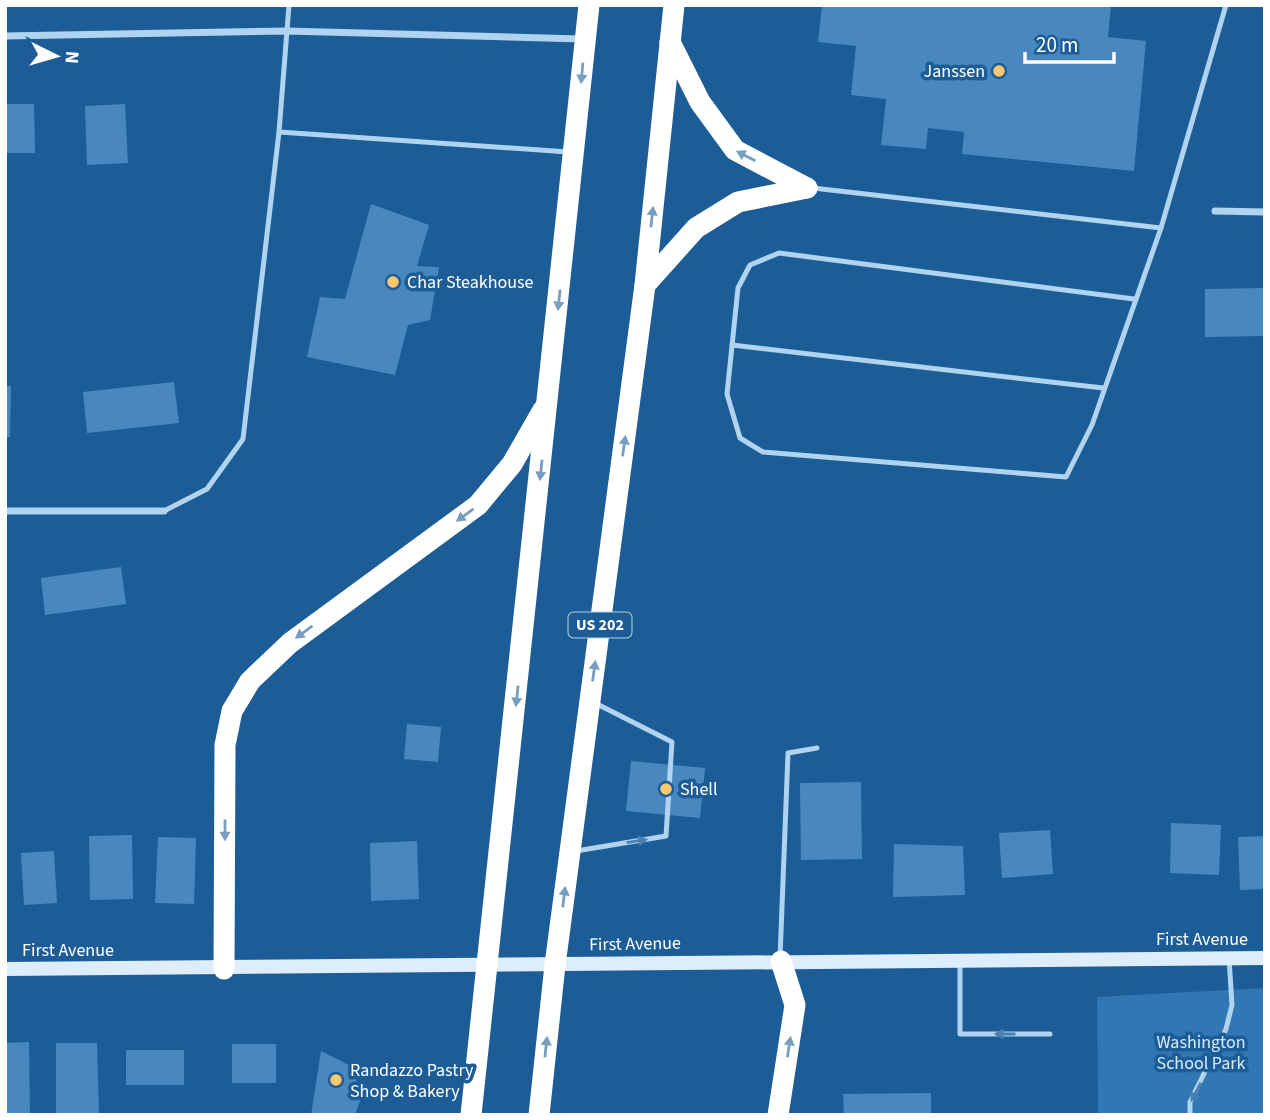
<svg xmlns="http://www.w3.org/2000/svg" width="1270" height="1120" viewBox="0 0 1270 1120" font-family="'Source Sans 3',sans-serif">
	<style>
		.green { fill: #3077b4 }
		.building { fill: #4988bf }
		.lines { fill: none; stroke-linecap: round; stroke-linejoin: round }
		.lane { stroke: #b0d3f0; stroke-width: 5 }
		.street { stroke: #b0d3f0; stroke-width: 7 }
		.secondary { stroke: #deedfb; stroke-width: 14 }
		.highway { stroke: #fff; stroke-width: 21 }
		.oneway { fill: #779ec1 }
		.oneway2 { fill: #4880b2 }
		.poi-dot { fill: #ffc86f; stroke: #1c5d97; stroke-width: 2.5 }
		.labels { text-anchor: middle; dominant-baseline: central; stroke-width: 7; stroke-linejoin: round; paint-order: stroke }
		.shield { fill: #1c5d97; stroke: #bbcee0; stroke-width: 2 }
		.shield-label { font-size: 16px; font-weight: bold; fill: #fff }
		.poi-label { font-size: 18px; fill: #fff; stroke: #1c5d97; text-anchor: start }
		.street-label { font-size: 18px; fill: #fff; stroke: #1c5d97 }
		.park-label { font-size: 18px; fill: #d7ebfb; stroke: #1c5d97 }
	</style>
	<rect width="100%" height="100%" fill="#1c5d97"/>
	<!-- green -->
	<path class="green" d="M 1265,988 L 1265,1115 L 1098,1115 L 1097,997 Z"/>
	<!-- building -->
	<g class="building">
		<path d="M 822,5 L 1111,5 L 1108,37 L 1146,41 L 1134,171 L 962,154 L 964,132 L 928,128 L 926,149 L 881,145 L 886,99 L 851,95 L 856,46 L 818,42 Z"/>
		<path d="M 5,104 L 34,104 L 35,153 L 5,153 Z"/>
		<path d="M 125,104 L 128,163 L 87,165 L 85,106 Z"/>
		<path d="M 371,204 L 429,225 L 417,266 L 439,267 L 430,320 L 408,325 L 395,375 L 307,357 L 320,297 L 345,299 Z"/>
		<path d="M 1265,288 L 1265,336 L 1205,337 L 1205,289 Z"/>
		<path d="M 174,382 L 179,423 L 87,433 L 83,392 Z"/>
		<path d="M 5,386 L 11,386 L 10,437 L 5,437 Z"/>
		<path d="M 121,567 L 126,604 L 45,615 L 41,578 Z"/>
		<path d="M 407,724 L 441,727 L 438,762 L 404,759 Z"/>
		<path d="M 631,761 L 705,768 L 700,818 L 626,811 Z"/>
		<path d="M 861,782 L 862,859 L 801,860 L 800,783 Z"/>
		<path d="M 1171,823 L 1221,825 L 1219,875 L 1170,873 Z"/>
		<path d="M 1050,830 L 1053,874 L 1002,878 L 999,833 Z"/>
		<path d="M 132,835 L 133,899 L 90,900 L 89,836 Z"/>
		<path d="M 1265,836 L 1265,889 L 1240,890 L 1238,837 Z"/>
		<path d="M 158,837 L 196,838 L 194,904 L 155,903 Z"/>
		<path d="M 417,841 L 419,899 L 371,901 L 370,843 Z"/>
		<path d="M 894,844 L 963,846 L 965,895 L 893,897 Z"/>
		<path d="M 54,851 L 57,903 L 24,905 L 21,853 Z"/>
		<path d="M 29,1042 L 30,1115 L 5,1115 L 5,1043 Z"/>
		<path d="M 56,1043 L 97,1043 L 99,1115 L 56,1115 Z"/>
		<rect x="232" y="1044" width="44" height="39"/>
		<rect x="126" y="1050" width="58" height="35"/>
		<path d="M 321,1051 L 351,1066 L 362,1095 L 355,1115 L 311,1115 Z"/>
		<path d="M 931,1093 L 931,1115 L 844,1115 L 843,1094 Z"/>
	</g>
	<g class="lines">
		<!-- lane -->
		<g class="lane">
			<path d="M 279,132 L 568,152"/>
			<path d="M 813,188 L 1161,228"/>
			<path d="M 1134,299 L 779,253 L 750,265 L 738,288 L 727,394 L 740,438 L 763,452 L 1066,477 L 1092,425 L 1161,228 L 1226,5"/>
			<path d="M 732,345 L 1103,388"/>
			<path d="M 164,511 L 207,489 L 243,439 L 279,132 L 289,5"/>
			<path d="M 576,851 L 666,836 L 672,742 L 593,702"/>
			<path d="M 780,958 L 788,753 L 817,748"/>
			<path d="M 960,963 L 960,1034 L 1050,1034"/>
			<path d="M 1190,1115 L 1190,1102 L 1226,1029 L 1232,1005 L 1229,958"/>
		</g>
		<!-- street -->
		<g class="street">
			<path d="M 5,36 L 287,31 L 582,39"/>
			<path d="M 1215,211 L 1265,212"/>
			<path d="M 5,511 L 164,511"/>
		</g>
		<!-- secondary -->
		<path class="secondary" d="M 5,969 L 1265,958"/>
		<!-- highway -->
		<g class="highway">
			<path d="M 670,42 L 700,102 L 735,150 L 807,188"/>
			<path d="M 645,285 L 696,228 L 738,202 L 807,188"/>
			<path d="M 224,969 L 225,745 L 232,711 L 250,681 L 290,643 L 478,505 L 512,464 L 543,410"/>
			<path d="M 471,1115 L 589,5"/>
			<path d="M 539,1115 L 555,965 L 645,285 L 674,5"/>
			<path d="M 778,1115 L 795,1005 L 781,961"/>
		</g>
	</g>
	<!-- one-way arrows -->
	<defs><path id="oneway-solid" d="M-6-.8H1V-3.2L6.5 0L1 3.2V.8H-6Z" transform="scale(1.75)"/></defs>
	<g class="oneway">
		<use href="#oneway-solid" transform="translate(582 73) rotate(95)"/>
		<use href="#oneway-solid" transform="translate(746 156) rotate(-153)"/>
		<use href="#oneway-solid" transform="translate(652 217) rotate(-84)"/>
		<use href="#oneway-solid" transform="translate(559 300) rotate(96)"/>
		<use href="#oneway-solid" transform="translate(624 446) rotate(-82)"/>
		<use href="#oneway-solid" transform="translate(541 470) rotate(96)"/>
		<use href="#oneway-solid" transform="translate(465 515) rotate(144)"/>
		<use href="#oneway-solid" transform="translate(304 632) rotate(144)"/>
		<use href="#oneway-solid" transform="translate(594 671) rotate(-82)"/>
		<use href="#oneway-solid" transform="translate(517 696) rotate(96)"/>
		<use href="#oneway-solid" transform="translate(225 830) rotate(90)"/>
		<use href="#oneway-solid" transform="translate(564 897) rotate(-83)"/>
		<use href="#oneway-solid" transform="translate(546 1047) rotate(-84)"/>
		<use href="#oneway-solid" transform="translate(789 1047) rotate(-81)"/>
	</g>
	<g class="oneway2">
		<use href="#oneway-solid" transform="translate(637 841) rotate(-9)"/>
		<use href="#oneway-solid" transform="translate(1005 1034) rotate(-180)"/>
		<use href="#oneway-solid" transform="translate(1196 1092) rotate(118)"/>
	</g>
	<!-- markers -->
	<g class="poi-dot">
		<circle cx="999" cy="71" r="7"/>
		<circle cx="393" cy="282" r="7"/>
		<circle cx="666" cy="789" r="7"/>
		<circle cx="336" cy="1080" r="7"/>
	</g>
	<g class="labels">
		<!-- shield labels -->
		<rect class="shield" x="568.5" y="612.5" width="63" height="25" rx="5"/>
		<g class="shield-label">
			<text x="600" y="625">US 202</text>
		</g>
		<!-- poi labels -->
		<g class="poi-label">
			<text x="985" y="71" text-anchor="end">Janssen</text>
			<text x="407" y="282">Char Steakhouse</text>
			<text x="680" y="789">Shell</text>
			<text x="350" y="1070">Randazzo Pastry<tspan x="350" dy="21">Shop &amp; Bakery</tspan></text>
		</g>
		<!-- street labels -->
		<g class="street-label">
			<text x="1202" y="939">First Avenue</text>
			<text transform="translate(635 944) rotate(-1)">First Avenue</text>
			<text x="68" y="950">First Avenue</text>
		</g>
		<!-- park labels -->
		<g class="park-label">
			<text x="1201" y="1042">Washington<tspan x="1201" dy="21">School Park</tspan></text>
		</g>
	</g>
	<!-- border -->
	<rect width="1270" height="1120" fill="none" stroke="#ffffff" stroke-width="14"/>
	<!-- north arrow -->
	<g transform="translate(56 56) rotate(95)" stroke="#1c5d97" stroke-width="5" paint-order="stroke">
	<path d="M0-5L12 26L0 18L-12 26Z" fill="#ffffff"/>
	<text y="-10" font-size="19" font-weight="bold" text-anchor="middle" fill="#ffffff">N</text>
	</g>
	<!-- scale -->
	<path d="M1025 52v10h89v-10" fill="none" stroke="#ffffff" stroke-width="3.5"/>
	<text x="1036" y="52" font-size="21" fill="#ffffff" stroke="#1c5d97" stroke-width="5" paint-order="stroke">20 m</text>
</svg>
